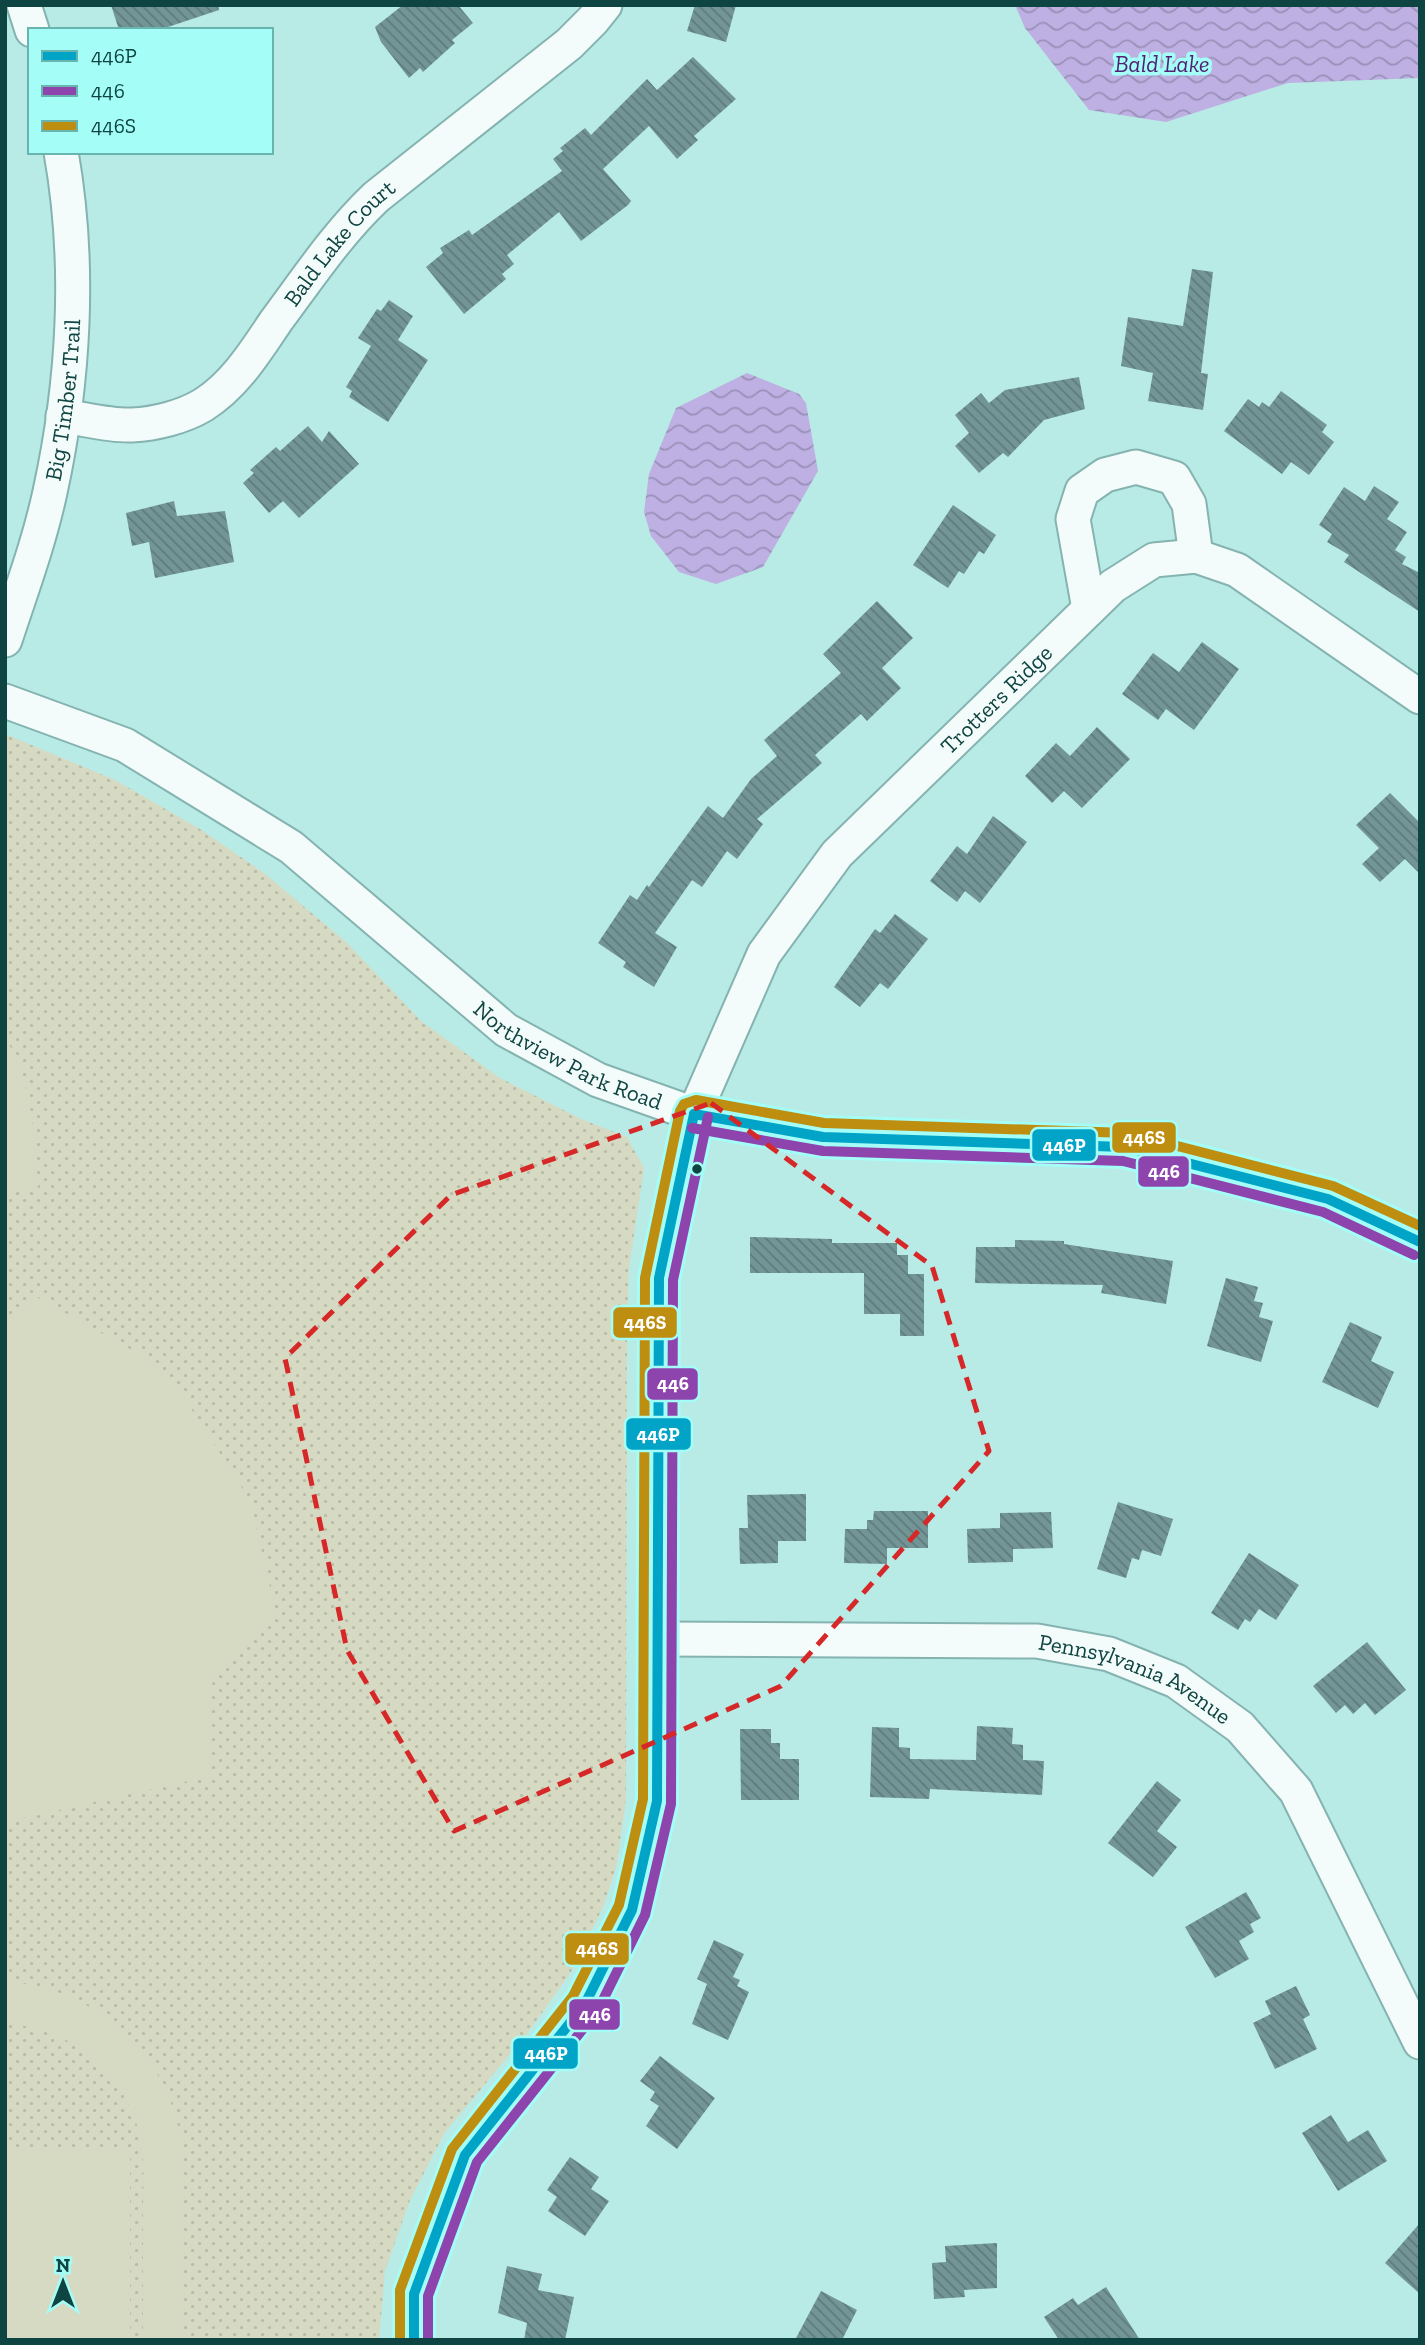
<svg xmlns="http://www.w3.org/2000/svg" width="1425" height="2345" viewBox="0 0 1425 2345" font-family="'Zilla Slab',serif">
	<style>
		.park { fill: url(#park-dots) }
		.pitch { fill: #d7dac2 }
		.water { fill: url(#water-waves) }
		.building { fill: url(#building-back-hatch) }
		.lines { fill: none; stroke-linecap: round; stroke-linejoin: round }
		.minor-casing { stroke: #84b3b0; stroke-width: 37 }
		.minor { stroke: #f4fcfb; stroke-width: 33 }
		.bus-1-casing { stroke: #a4fef7; stroke-width: 16 }
		.bus-2-casing { stroke: #a4fef7; stroke-width: 16 }
		.bus-3-casing { stroke: #a4fef7; stroke-width: 16 }
		.bus-1 { stroke: #01a4c7; stroke-width: 10 }
		.bus-2 { stroke: #8e44ad; stroke-width: 10 }
		.bus-3 { stroke: #bd8e10; stroke-width: 10 }
		.marked { fill: none; stroke: #d62828; stroke-width: 5; stroke-dasharray: 14 9; stroke-linejoin: round }
		.bus-dot { fill: #0e4441; stroke: #a4fef7; stroke-width: 2.5 }
		.labels { text-anchor: middle; dominant-baseline: central; stroke-width: 7; stroke-linejoin: round; paint-order: stroke }
		.street-label { font-size: 23px; fill: #0e4441; stroke: #a4fef7 }
		.water-label { font-size: 24px; font-style: italic; fill: #531f73; stroke: #a4fef7 }
		.line-badge { stroke: #a4fef7; stroke-width: 2.5 }
		.badge-label { font-size: 19px; text-anchor: middle; font-weight: bold; fill: #fff }
	</style>
	<defs>
		<pattern id="park-dots" width="8" height="8" patternUnits="userSpaceOnUse" patternTransform="scale(1.75)"><rect width="8" height="8" fill="#d7dac2"/><path d="M2 2h.1M6 6h.1" fill="none" stroke="#b7bca8" stroke-width="1.8" stroke-linecap="round"/></pattern>
		<pattern id="water-waves" width="16" height="10" patternUnits="userSpaceOnUse" patternTransform="scale(1.75)"><rect width="16" height="10" fill="#beb0e2"/><path d="M0 5q4-4 8 0t8 0" fill="none" stroke="#9991b9"/></pattern>
		<pattern id="building-back-hatch" width="6" height="6" patternUnits="userSpaceOnUse" patternTransform="scale(1.75)"><rect width="6" height="6" fill="#739596"/><path d="M-1 5l2 2M0 0l6 6M5-1l2 2" fill="none" stroke="#5d7b7c"/></pattern>
	</defs>
	<rect width="100%" height="100%" fill="#b8eae6"/>
	<!-- park -->
	<path class="park" d="M 5,734 L 115,780 L 200,829 L 264,873 L 346,942 L 422,1022 L 500,1078 L 581,1119 L 627,1137 L 644,1168 L 629,1268 L 627,1336 L 626,1800 L 616,1868 L 603,1907 L 571,1972 L 527,2034 L 445,2132 L 410,2200 L 385,2271 L 379,2340 L 5,2340 Z"/>
	<!-- pitch -->
	<g class="pitch">
		<path d="M 5,1036 C 32,1086 35,1134 38,1189 L 5,1190 Z"/>
		<path d="M 35,1296 L 137,1353 L 183,1396 L 250,1500 L 276,1613 L 208,1688 L 211,1776 L 5,1822 L 5,1326 Z"/>
		<path d="M 5,1983 C 38,1982 74,1996 101,2014 C 147,2045 178,2097 182,2152 C 184,2175 183,2199 183,2222 C 183,2261 183,2300 183,2340 L 143,2340 C 143,2297 143,2254 143,2211 C 143,2186 145,2160 140,2136 C 126,2073 69,2026 5,2024 Z"/>
		<rect x="5" y="2148" width="125" height="192"/>
	</g>
	<!-- water -->
	<g class="water">
		<path d="M 1015,5 L 1420,5 L 1420,78 L 1288,83 L 1166,122 L 1089,110 L 1025,28 Z"/>
		<path d="M 747,373 L 799,394 L 806,403 L 818,471 L 763,567 L 716,584 L 679,572 L 651,536 L 644,512 L 649,474 L 676,408 Z"/>
	</g>
	<!-- building -->
	<g class="building">
		<path d="M 111,5 L 218,5 L 219,10 L 159,30 L 119,30 Z"/>
		<path d="M 403,5 L 458,5 L 473,23 L 452,40 L 455,43 L 423,72 L 420,68 L 409,78 L 381,42 L 375,27 Z"/>
		<path d="M 695,5 L 736,5 L 726,42 L 687,31 Z"/>
		<path d="M 693,57 L 736,99 L 694,136 L 698,140 L 677,159 L 649,126 L 603,169 L 631,201 L 628,205 L 581,241 L 559,212 L 507,255 L 514,264 L 502,274 L 506,279 L 464,314 L 426,267 L 443,253 L 440,248 L 469,230 L 472,235 L 562,171 L 553,159 L 563,151 L 560,148 L 585,128 L 591,135 L 647,79 L 657,90 Z"/>
		<path d="M 1192,269 L 1213,272 L 1201,373 L 1208,374 L 1203,410 L 1148,401 L 1153,373 L 1121,366 L 1128,317 L 1183,326 Z"/>
		<path d="M 389,300 L 413,316 L 398,340 L 428,360 L 388,422 L 349,397 L 352,391 L 346,387 L 371,346 L 358,338 L 377,309 L 381,311 Z"/>
		<path d="M 1079,377 L 1085,409 L 1044,420 L 1008,457 L 1003,453 L 979,473 L 955,446 L 969,433 L 955,415 L 981,393 L 989,403 L 1005,390 Z"/>
		<path d="M 1281,391 L 1327,425 L 1322,432 L 1334,442 L 1309,475 L 1291,462 L 1282,474 L 1224,431 L 1248,399 L 1259,407 L 1262,402 L 1269,407 Z"/>
		<path d="M 308,426 L 322,442 L 329,431 L 359,464 L 299,518 L 283,501 L 269,513 L 243,483 L 254,473 L 250,470 L 276,447 L 280,451 Z"/>
		<path d="M 1374,486 L 1399,502 L 1387,519 L 1407,532 L 1395,550 L 1406,557 L 1402,564 L 1420,573 L 1420,612 L 1344,562 L 1349,555 L 1327,542 L 1332,534 L 1319,525 L 1344,487 L 1365,501 Z"/>
		<path d="M 174,501 L 177,516 L 225,511 L 234,562 L 155,578 L 149,542 L 132,546 L 126,513 Z"/>
		<path d="M 953,505 L 996,535 L 984,554 L 979,551 L 964,574 L 959,571 L 948,588 L 913,565 Z"/>
		<path d="M 877,601 L 913,638 L 882,668 L 901,688 L 867,721 L 861,714 L 815,755 L 822,763 L 757,819 L 763,824 L 737,859 L 727,851 L 702,887 L 692,880 L 655,933 L 677,947 L 654,987 L 623,967 L 626,962 L 598,943 L 630,895 L 637,900 L 647,885 L 649,887 L 708,806 L 723,818 L 751,779 L 777,756 L 764,740 L 841,673 L 823,654 Z"/>
		<path d="M 1202,642 L 1239,669 L 1194,730 L 1166,709 L 1158,720 L 1122,694 L 1153,653 L 1179,672 Z"/>
		<path d="M 1097,727 L 1130,759 L 1082,808 L 1064,791 L 1052,803 L 1025,776 L 1056,743 L 1070,756 Z"/>
		<path d="M 1390,793 L 1420,823 L 1420,874 L 1405,859 L 1380,882 L 1362,864 L 1379,848 L 1356,825 Z"/>
		<path d="M 993,816 L 1027,842 L 980,903 L 965,891 L 957,902 L 930,881 L 957,846 L 967,854 Z"/>
		<path d="M 895,914 L 928,939 L 888,989 L 880,983 L 860,1007 L 834,987 L 875,929 L 880,933 Z"/>
		<path d="M 750,1237 L 832,1239 L 832,1243 L 897,1243 L 897,1255 L 908,1255 L 908,1274 L 924,1274 L 924,1336 L 900,1336 L 900,1314 L 864,1314 L 864,1273 L 750,1273 Z"/>
		<path d="M 1015,1240 L 1064,1241 L 1064,1244 L 1173,1261 L 1166,1304 L 1101,1293 L 1103,1285 L 975,1283 L 976,1247 L 1015,1247 Z"/>
		<path d="M 1226,1278 L 1258,1287 L 1254,1301 L 1263,1303 L 1259,1317 L 1273,1321 L 1261,1362 L 1207,1346 Z"/>
		<path d="M 1350,1322 L 1382,1337 L 1371,1361 L 1394,1372 L 1378,1408 L 1322,1382 Z"/>
		<path d="M 806,1494 L 806,1541 L 778,1541 L 778,1563 L 740,1564 L 739,1528 L 748,1528 L 747,1495 Z"/>
		<path d="M 1118,1502 L 1173,1519 L 1161,1556 L 1142,1550 L 1139,1560 L 1132,1558 L 1126,1578 L 1097,1569 Z"/>
		<path d="M 874,1511 L 928,1511 L 928,1548 L 887,1548 L 887,1564 L 844,1563 L 845,1529 L 867,1529 L 867,1520 L 873,1520 Z"/>
		<path d="M 1051,1512 L 1053,1548 L 1013,1549 L 1013,1562 L 968,1563 L 967,1529 L 1000,1528 L 1000,1513 Z"/>
		<path d="M 1249,1553 L 1299,1585 L 1276,1620 L 1259,1609 L 1250,1622 L 1245,1619 L 1238,1630 L 1211,1613 Z"/>
		<path d="M 1367,1642 L 1406,1690 L 1375,1715 L 1365,1703 L 1353,1714 L 1345,1705 L 1336,1713 L 1313,1686 Z"/>
		<path d="M 977,1726 L 1013,1728 L 1012,1744 L 1023,1745 L 1023,1760 L 1044,1761 L 1042,1795 L 930,1789 L 929,1799 L 870,1797 L 872,1727 L 899,1728 L 899,1747 L 910,1748 L 910,1759 L 976,1760 Z"/>
		<path d="M 740,1729 L 771,1729 L 771,1743 L 780,1743 L 780,1759 L 799,1759 L 799,1800 L 741,1800 Z"/>
		<path d="M 1157,1781 L 1181,1800 L 1157,1831 L 1177,1847 L 1153,1877 L 1108,1843 Z"/>
		<path d="M 1246,1892 L 1261,1918 L 1250,1924 L 1254,1932 L 1239,1941 L 1249,1959 L 1215,1978 L 1185,1927 Z"/>
		<path d="M 714,1940 L 744,1954 L 733,1977 L 740,1980 L 737,1986 L 749,1992 L 728,2040 L 692,2024 L 707,1984 L 697,1979 Z"/>
		<path d="M 1296,1986 L 1310,2015 L 1303,2019 L 1317,2049 L 1275,2069 L 1253,2023 L 1271,2014 L 1265,2001 Z"/>
		<path d="M 660,2056 L 715,2098 L 677,2149 L 646,2126 L 659,2106 L 650,2100 L 655,2092 L 640,2081 Z"/>
		<path d="M 1331,2115 L 1348,2142 L 1368,2130 L 1387,2161 L 1338,2191 L 1302,2133 Z"/>
		<path d="M 570,2157 L 599,2177 L 591,2189 L 609,2201 L 585,2236 L 548,2211 L 557,2197 L 547,2190 Z"/>
		<path d="M 1420,2223 L 1420,2294 L 1385,2263 Z"/>
		<path d="M 997,2243 L 997,2288 L 964,2290 L 965,2297 L 934,2299 L 932,2263 L 946,2262 L 945,2246 Z"/>
		<path d="M 507,2266 L 542,2274 L 538,2290 L 574,2297 L 565,2340 L 524,2340 L 527,2323 L 498,2313 Z"/>
		<path d="M 1106,2287 L 1140,2340 L 1059,2340 L 1044,2317 L 1073,2298 L 1078,2305 Z"/>
		<path d="M 821,2291 L 857,2310 L 842,2340 L 795,2340 Z"/>
	</g>
	<g class="lines">
		<defs>
			<g id="minor">
				<path d="M 24,5 L 32,30"/>
				<path id="s1" d="M 63,416 C 85,419 110,426 132,425 C 155,424 183,417 203,405 C 235,385 255,352 276,321 C 308,278 337,234 376,197 L 569,44 L 593,20 L 605,5"/>
				<path d="M 1089,609 L 1073,519 L 1082,491 L 1105,475 L 1136,467 L 1174,478 L 1189,504 L 1196,556"/>
				<path id="s2" d="M 5,640 C 21,591 39,543 50,492 C 74,382 81,264 61,152"/>
				<path id="s3" d="M 5,701 L 125,745 L 291,847 L 506,1030 L 598,1080 L 694,1114 L 823,1137 L 1125,1147 L 1328,1199 L 1420,1242"/>
				<path id="s4" d="M 658,1639 L 1037,1641 L 1109,1654 L 1176,1681 L 1240,1727 L 1296,1791 L 1420,2042"/>
				<path id="s5" d="M 414,2340 L 414,2294 L 465,2155 L 585,2004 L 632,1910 L 657,1801 L 659,1278 L 694,1114 L 764,954 L 837,854 L 1113,586 L 1154,560 L 1196,556 L 1237,570 L 1420,697"/>
			</g>
		</defs>
		<!-- minor casing -->
		<use href="#minor" class="minor-casing"/>
		<!-- minor -->
		<use href="#minor" class="minor"/>
		<defs>
			<g id="bus-1">
				<path d="M 694,1114 L 823,1137 L 1125,1147 L 1328,1199 L 1420,1242"/>
				<path d="M 414,2340 L 414,2294 L 465,2155 L 585,2004 L 632,1910 L 657,1801 L 659,1278 L 694,1114"/>
			</g>
			<g id="bus-2">
				<path d="M 692,1128 L 823,1151 L 1123,1161 L 1323,1212 L 1414,1255"/>
				<path d="M 428,2340 L 428,2296 L 477,2162 L 598,2010 L 645,1915 L 671,1804 L 673,1280 L 708,1117"/>
			</g>
			<path id="bus-3" d="M 400,2340 L 400,2290 L 452,2149 L 573,1996 L 619,1905 L 643,1799 L 645,1278 L 680,1111 L 684,1104 L 696,1100 L 824,1123 L 1127,1133 L 1333,1186 L 1420,1226"/>
		</defs>
		<!-- bus-1 casing -->
		<use href="#bus-1" class="bus-1-casing"/>
		<!-- bus-2 casing -->
		<use href="#bus-2" class="bus-2-casing"/>
		<!-- bus-3 casing -->
		<use href="#bus-3" class="bus-3-casing"/>
		<!-- bus-1 -->
		<use href="#bus-1" class="bus-1"/>
		<!-- bus-2 -->
		<use href="#bus-2" class="bus-2"/>
		<!-- bus-3 -->
		<use href="#bus-3" class="bus-3"/>
	</g>
	<!-- marked area -->
	<path class="marked" d="M 711,1103 L 932,1266 L 989,1451 L 781,1686 L 454,1831 L 347,1650 L 285,1358 L 451,1195 Z"/>
	<!-- markers -->
	<circle class="bus-dot" cx="697" cy="1169" r="6"/>
	<g class="labels">
		<!-- street labels -->
		<g class="street-label">
			<text stroke="none"><textPath href="#s1" startOffset="357">Bald Lake Court</textPath></text>
			<text stroke="none"><textPath href="#s2" startOffset="248">Big Timber Trail</textPath></text>
			<text stroke="none"><textPath href="#s5" startOffset="1815">Trotters Ridge</textPath></text>
			<text stroke="none"><textPath href="#s3" startOffset="672">Northview Park Road</textPath></text>
			<text stroke="none"><textPath href="#s4" startOffset="485">Pennsylvania Avenue</textPath></text>
		</g>
		<!-- water labels -->
		<g class="water-label">
			<text x="1162" y="63">Bald Lake</text>
		</g>
	</g>
	<g class="line-badge">
		<rect x="1111" y="1121" width="66" height="33" rx="7" fill="#bd8e10"/>
		<rect x="1031" y="1128" width="66" height="34" rx="7" fill="#01a4c7"/>
		<rect x="1137" y="1155" width="53" height="33" rx="7" fill="#8e44ad"/>
		<rect x="612" y="1306" width="66" height="33" rx="7" fill="#bd8e10"/>
		<rect x="646" y="1367" width="53" height="34" rx="7" fill="#8e44ad"/>
		<rect x="625" y="1417" width="67" height="34" rx="7" fill="#01a4c7"/>
		<rect x="564" y="1932" width="66" height="34" rx="7" fill="#bd8e10"/>
		<rect x="568" y="1998" width="53" height="33" rx="7" fill="#8e44ad"/>
		<rect x="512" y="2037" width="67" height="33" rx="7" fill="#01a4c7"/>
	</g>
	<g class="badge-label">
		<text x="1144" y="1144">446S</text>
		<text x="1064" y="1152">446P</text>
		<text x="1164" y="1178">446</text>
		<text x="645" y="1329">446S</text>
		<text x="673" y="1390">446</text>
		<text x="658" y="1441">446P</text>
		<text x="597" y="1955">446S</text>
		<text x="595" y="2021">446</text>
		<text x="546" y="2060">446P</text>
	</g>
	<!-- border -->
	<rect width="1425" height="2345" fill="none" stroke="#0e4441" stroke-width="14"/>
	<!-- legend -->
	<rect x="28" y="28" width="245" height="126" fill="#a4fef7" stroke="#68b4ae" stroke-width="2"/>
	<rect x="42" y="51" width="35" height="10" fill="#01a4c7" stroke="#68b4ae" stroke-width="2"/>
	<text x="91" y="63" font-size="21" fill="#0e4441">446P</text>
	<rect x="42" y="86" width="35" height="10" fill="#8e44ad" stroke="#68b4ae" stroke-width="2"/>
	<text x="91" y="98" font-size="21" fill="#0e4441">446</text>
	<rect x="42" y="121" width="35" height="10" fill="#bd8e10" stroke="#68b4ae" stroke-width="2"/>
	<text x="91" y="133" font-size="21" fill="#0e4441">446S</text>
	<!-- north arrow -->
	<g transform="translate(63 2282)" stroke="#a4fef7" stroke-width="5" paint-order="stroke">
	<path d="M0-5L12 26L0 18L-12 26Z" fill="#0e4441"/>
	<text y="-10" font-size="19" font-weight="bold" text-anchor="middle" fill="#0e4441">N</text>
	</g>
</svg>
